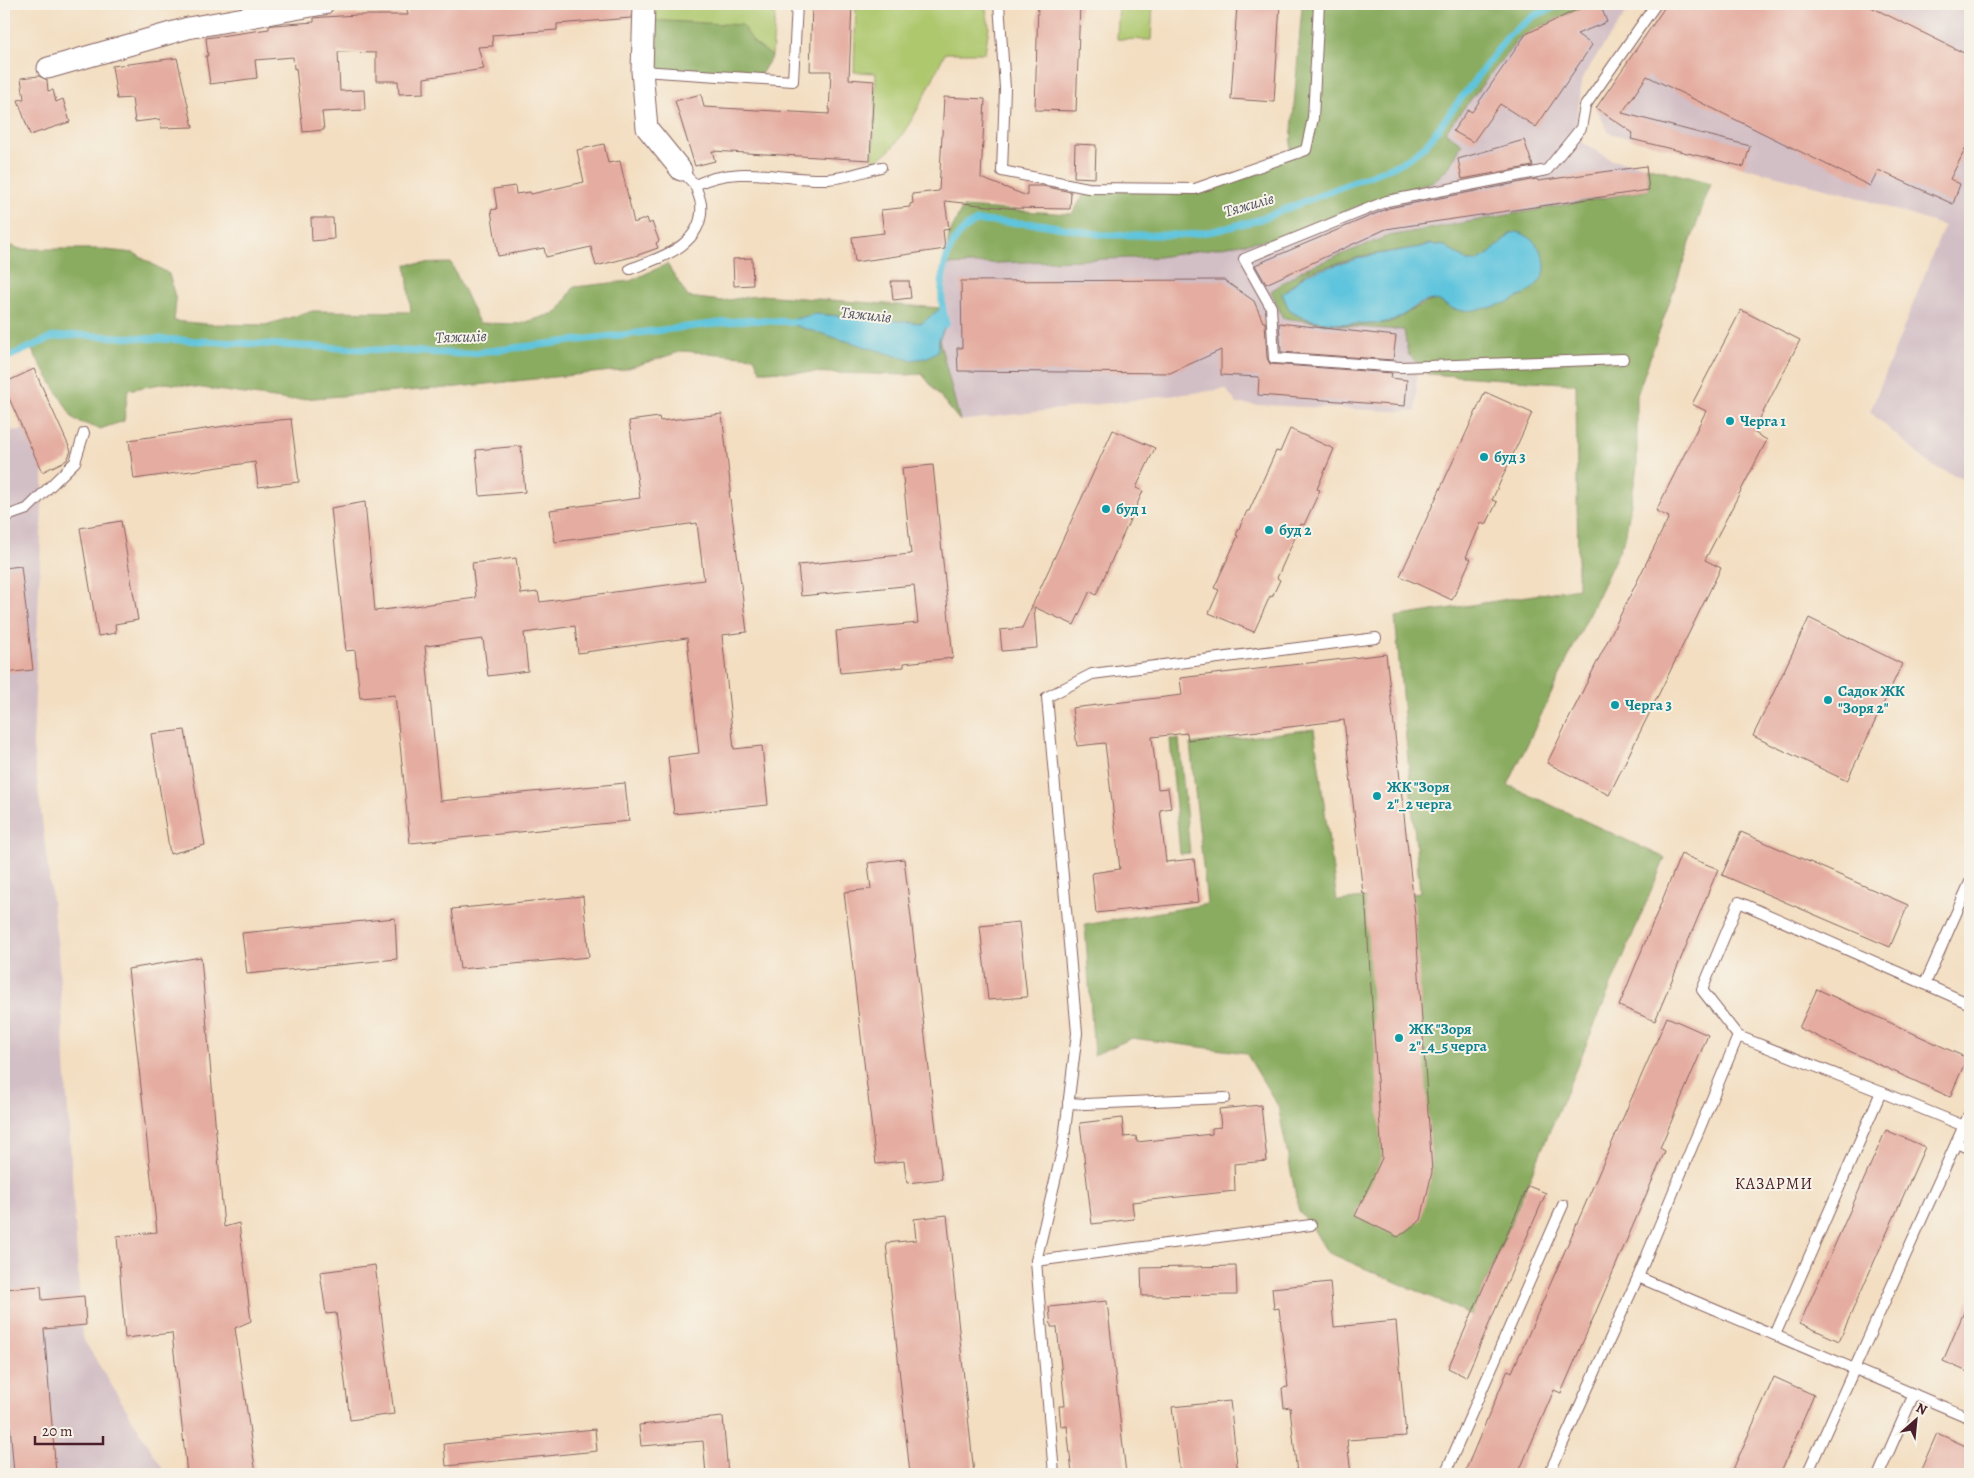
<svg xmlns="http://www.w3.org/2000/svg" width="1974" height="1478" viewBox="0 0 1974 1478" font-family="Alegreya,serif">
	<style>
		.industrial { fill: #d2bec5 }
		.green { fill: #aec86e; stroke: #7c744c }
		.forest { fill: #8aac61; stroke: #6a6646; fill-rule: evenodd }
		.water { fill: #5fc4dd; stroke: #547284 }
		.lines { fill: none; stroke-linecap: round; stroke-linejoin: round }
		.stream { stroke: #5fc4dd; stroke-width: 7 }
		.building { fill: #e5ada1 }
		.lane-casing { stroke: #856260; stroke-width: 12 }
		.street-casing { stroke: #856260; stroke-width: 23 }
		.lane { stroke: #fff; stroke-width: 10 }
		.street { stroke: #fff; stroke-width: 21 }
		.culture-dot { fill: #0f9aa8; stroke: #f7f3e8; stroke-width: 2 }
		.labels { text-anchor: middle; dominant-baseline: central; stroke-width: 4; stroke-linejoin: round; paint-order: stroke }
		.culture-label { font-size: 15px; font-weight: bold; fill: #0d838f; stroke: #f7f3e8; text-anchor: start }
		.water-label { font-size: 16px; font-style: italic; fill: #505160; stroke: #f7f3e8 }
		.neighbourhood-label { font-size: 16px; letter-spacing: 1px; fill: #4a1f2b; stroke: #f7f3e8 }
	</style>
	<rect width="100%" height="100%" fill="#f7f3e8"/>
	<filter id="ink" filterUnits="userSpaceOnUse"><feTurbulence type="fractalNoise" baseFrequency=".02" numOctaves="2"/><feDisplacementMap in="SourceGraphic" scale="10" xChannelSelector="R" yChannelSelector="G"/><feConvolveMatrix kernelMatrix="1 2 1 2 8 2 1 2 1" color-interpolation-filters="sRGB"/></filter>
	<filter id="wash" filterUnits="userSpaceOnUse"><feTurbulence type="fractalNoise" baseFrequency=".0096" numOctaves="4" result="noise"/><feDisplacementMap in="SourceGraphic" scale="20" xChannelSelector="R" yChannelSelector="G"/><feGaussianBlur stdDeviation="1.12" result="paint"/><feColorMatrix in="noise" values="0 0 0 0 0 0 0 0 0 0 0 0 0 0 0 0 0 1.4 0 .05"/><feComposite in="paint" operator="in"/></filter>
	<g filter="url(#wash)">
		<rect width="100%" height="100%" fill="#f3dec1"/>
		<!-- industrial -->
		<g class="industrial">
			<path d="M 1586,4 L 1632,4 L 1583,76 L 1574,137 L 1611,160 L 1646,166 L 1649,190 L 1389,236 L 1304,269 L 1272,291 L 1283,318 L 1405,330 L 1408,354 L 1417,363 L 1416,412 L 1237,404 L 1226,389 L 960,421 L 939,339 L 946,324 L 941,308 L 945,265 L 1159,257 L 1278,238 L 1359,206 L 1434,181 L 1445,132 L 1520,37 Z"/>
			<path d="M 1667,4 L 1970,4 L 1970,481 L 1932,466 L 1870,412 L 1944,226 L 1841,192 L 1609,133 L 1596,108 Z"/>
			<path d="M 45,429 L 33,748 L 58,949 L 82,1337 L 166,1474 L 4,1474 L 4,431 Z"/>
		</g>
		<!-- green -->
		<g class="green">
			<path d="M 649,4 L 776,4 L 772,56 L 761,74 L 654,69 Z"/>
			<path d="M 856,4 L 985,4 L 989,26 L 985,53 L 945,53 C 933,77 900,157 873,160 L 876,73 L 854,72 Z"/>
			<path d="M 1119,4 L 1153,4 L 1151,40 L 1117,39 Z"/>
		</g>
		<!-- forest -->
		<g class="forest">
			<path d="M 1304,4 L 1586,4 L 1580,8 L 1520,37 L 1445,132 L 1462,144 L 1449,167 L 1434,181 L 1359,206 L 1278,238 L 1159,257 L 945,265 L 949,234 L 963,207 L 1072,214 L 1088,188 L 1195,188 L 1290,155 L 1302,6 Z"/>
			<path d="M 648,20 L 742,25 L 754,43 L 772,56 L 761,74 L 654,69 L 650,65 Z"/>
			<path d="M 1646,166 L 1711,183 L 1637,395 L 1637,467 L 1625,538 L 1508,785 L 1665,858 L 1472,1315 L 1327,1252 L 1311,1225 L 1299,1212 L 1278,1106 L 1246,1053 L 1132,1038 L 1094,1055 L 1085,925 L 1207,904 L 1190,744 L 1314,729 L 1337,901 L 1420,892 L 1395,617 L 1578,588 L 1576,384 L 1428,374 L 1408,354 L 1404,330 L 1354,327 L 1283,318 L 1271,291 L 1304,269 L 1389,236 L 1649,190 ZM 1511,233 L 1545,265 L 1538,282 L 1522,296 L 1449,307 L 1438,300 C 1419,302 1410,313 1393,321 C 1375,328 1305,326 1291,311 C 1287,307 1284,299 1282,294 L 1307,272 L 1364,256 L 1420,247 L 1430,244 L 1445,246 L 1467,261 L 1477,262 L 1490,253 Z"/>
			<path d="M 4,243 L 20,249 L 97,249 L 134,253 L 169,274 L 176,301 L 174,321 L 207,324 L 265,325 L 313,311 L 411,312 L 406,264 L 451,263 L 479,323 L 520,324 L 558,312 L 574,287 L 630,281 L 667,264 L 688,297 L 722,301 L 761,295 L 941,308 L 946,324 L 939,339 L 960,421 L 922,374 L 907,375 L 760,371 L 754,357 L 683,351 L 622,370 L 448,388 L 288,400 L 166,383 L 128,390 L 124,421 L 100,429 L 74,420 L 30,347 L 4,361 Z"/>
			<path d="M 1170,739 L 1179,739 L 1190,853 L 1180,854 Z"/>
		</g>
		<!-- water -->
		<g class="water">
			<path d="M 1518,232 C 1530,236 1537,243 1542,254 C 1561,293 1485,314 1458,310 C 1445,308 1442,297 1427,301 C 1415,304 1404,317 1391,321 C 1372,327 1305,325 1291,311 C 1287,307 1285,299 1282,294 L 1306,274 L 1367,256 L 1420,247 L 1430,244 L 1445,246 L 1467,261 L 1477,261 L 1490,253 L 1511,233 Z"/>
			<path d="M 941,308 L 946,324 L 939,339 L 938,351 L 926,358 L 910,360 L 783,322 L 815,314 L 922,323 Z"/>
		</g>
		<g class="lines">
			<!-- stream -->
			<g class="stream">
				<path d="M 939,326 L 946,324 C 936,291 942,236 977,221 L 1040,224 L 1103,235 L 1186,235 L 1214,231 L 1258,220 L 1399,164 L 1412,156 L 1425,146 L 1509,35 L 1534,16 L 1562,4"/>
				<path d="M 4,361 L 10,356 L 53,337 L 78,335 L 464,354 L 745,320 L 793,322"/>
			</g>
		</g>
		<g id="blocks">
			<!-- building -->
			<g class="building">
				<path d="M 406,4 L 632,4 L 631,18 L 557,24 L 557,30 L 492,35 L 493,46 L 478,47 L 484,69 L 424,78 L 424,93 L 399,94 L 398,81 L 376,81 L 376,53 L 338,52 L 340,91 L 364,90 L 365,110 L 322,112 L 324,130 L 303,132 L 296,68 L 294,69 L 293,57 L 255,60 L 257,78 L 210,84 L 206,56 L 208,56 L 206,38 L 269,29 L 269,26 L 274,25 L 314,22 L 314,18 L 324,17 L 357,15 L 408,15 Z"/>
				<path d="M 812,4 L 852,4 L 849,79 L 874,81 L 870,160 L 712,151 L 715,161 L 695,166 L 675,101 L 701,94 L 704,107 L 829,114 L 831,71 L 810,71 Z"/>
				<path d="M 1038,4 L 1080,4 L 1076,111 L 1035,110 Z"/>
				<path d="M 1237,4 L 1280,4 L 1274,102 L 1231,99 Z"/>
				<path d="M 1589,4 L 1600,4 L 1607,22 L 1577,34 L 1592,45 L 1536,127 L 1500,104 L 1473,142 L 1453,131 L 1468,110 L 1472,112 L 1526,34 Z"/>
				<path d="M 1667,4 L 1865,4 L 1970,56 L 1970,140 L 1950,179 L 1960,184 L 1953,204 L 1878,170 L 1870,186 L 1647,76 L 1622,113 L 1750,146 L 1744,167 L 1631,139 L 1633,133 L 1596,108 Z"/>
				<path d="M 177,58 L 193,127 L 161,128 L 160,119 L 135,122 L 132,98 L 117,99 L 112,66 Z"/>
				<path d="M 39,76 L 47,80 L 48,91 L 53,90 L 56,102 L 63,99 L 70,122 L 30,135 L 18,100 L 24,99 L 21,78 Z"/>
				<path d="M 944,97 L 985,99 L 981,178 L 1027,196 L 1027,186 L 1043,186 L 1071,192 L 1070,209 L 1007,208 L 945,201 L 949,229 L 943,230 L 945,249 L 855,262 L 852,237 L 884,233 L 881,210 L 910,207 L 910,204 L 913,203 L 912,194 L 939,191 Z"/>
				<path d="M 1524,140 L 1533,166 L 1462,179 L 1458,159 Z"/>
				<path d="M 604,144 L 608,163 L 620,161 L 634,223 L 647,218 L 649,224 L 652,222 L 659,241 L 656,243 L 658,248 L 635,256 L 596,266 L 591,247 L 546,257 L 544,248 L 498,256 L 491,210 L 497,209 L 494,189 L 515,186 L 516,194 L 530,192 L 531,194 L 584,182 L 577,150 Z"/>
				<path d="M 1075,144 L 1096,145 L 1095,178 L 1074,177 Z"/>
				<path d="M 1646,166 L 1649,190 L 1386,229 L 1266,284 L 1255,265 L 1389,208 L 1537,179 L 1538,181 Z"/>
				<path d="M 311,218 L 333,218 L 334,239 L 312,241 Z"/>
				<path d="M 752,258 L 753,285 L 734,286 L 733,259 Z"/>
				<path d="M 1224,280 L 1254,301 L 1263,322 L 1265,322 L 1267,358 L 1270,364 L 1392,373 L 1391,378 L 1407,380 L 1405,406 L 1258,395 L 1259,377 L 1221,375 L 1221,350 L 1170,373 L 958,371 L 957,348 L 962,348 L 961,281 Z"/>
				<path d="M 891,281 L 909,281 L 911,298 L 893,300 Z"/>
				<path d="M 1741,310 L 1800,340 L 1753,432 L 1767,440 L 1705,560 L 1721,568 L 1609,795 L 1547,763 L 1669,517 L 1656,511 L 1706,411 L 1692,404 Z"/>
				<path d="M 1279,323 L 1396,336 L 1393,360 L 1281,352 Z"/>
				<path d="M 34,369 L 71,451 L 67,460 L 42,472 L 4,387 L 4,383 Z"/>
				<path d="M 1485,392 L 1532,413 L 1492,500 L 1497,502 L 1486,525 L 1481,523 L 1466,557 L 1471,559 L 1452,600 L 1400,576 Z"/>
				<path d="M 722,414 L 731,491 L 729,491 L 747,632 L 722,635 L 734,749 L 762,746 L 768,805 L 674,814 L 668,757 L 699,753 L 687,638 L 578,653 L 575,626 L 524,633 L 528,671 L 488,676 L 483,639 L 425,646 L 440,801 L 625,783 L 629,821 L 410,843 L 395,695 L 360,698 L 355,650 L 346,651 L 331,508 L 365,502 L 375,611 L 476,598 L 472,563 L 516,558 L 521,594 L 538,592 L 540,602 L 704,580 L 697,523 L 555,542 L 550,510 L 640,498 L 629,421 L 659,417 L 660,421 Z"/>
				<path d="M 291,419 L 299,482 L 258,487 L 255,462 L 134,479 L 129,440 L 246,423 Z"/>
				<path d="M 1290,429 L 1334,449 L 1317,489 L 1320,490 L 1304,525 L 1301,524 L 1277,578 L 1280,580 L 1272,597 L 1270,596 L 1254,632 L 1209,613 L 1219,590 L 1214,588 L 1238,536 L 1236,535 L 1247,511 L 1249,511 L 1276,451 L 1280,452 Z"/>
				<path d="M 1113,430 L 1155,448 L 1136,488 L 1143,491 L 1096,595 L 1090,591 L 1074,625 L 1034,607 L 1037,648 L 1002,651 L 1000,630 L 1022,628 Z"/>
				<path d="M 521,446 L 525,492 L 480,496 L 476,450 Z"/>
				<path d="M 933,465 L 953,658 L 904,663 L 904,667 L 840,673 L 836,631 L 918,623 L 914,585 L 801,596 L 798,565 L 911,554 L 902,468 Z"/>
				<path d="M 121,521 L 138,620 L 115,624 L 116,633 L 98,636 L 80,528 Z"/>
				<path d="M 21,566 L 33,670 L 4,673 L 4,568 Z"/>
				<path d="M 1809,618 L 1902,664 L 1847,781 L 1753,736 Z"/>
				<path d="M 1386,654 L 1415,914 L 1432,1172 L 1421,1220 L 1398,1237 L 1355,1216 L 1382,1158 L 1365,894 L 1363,894 L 1344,720 L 1188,740 L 1187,733 L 1152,737 L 1158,789 L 1168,788 L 1171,808 L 1160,810 L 1166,862 L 1194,859 L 1199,902 L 1096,913 L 1092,873 L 1120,869 L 1105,743 L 1077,746 L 1072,708 L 1182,695 L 1180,678 Z"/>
				<path d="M 185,730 L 205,845 L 170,854 L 151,734 Z"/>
				<path d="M 1741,832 L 1908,905 L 1890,947 L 1722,875 Z"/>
				<path d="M 1681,854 L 1718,869 L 1655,1021 L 1619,1006 Z"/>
				<path d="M 904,859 L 942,1179 L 907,1183 L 904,1161 L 876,1164 L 844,892 L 871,889 L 868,863 Z"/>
				<path d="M 583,896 L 589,957 L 460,969 L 452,909 Z"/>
				<path d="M 395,918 L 397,959 L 247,974 L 242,933 Z"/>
				<path d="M 1019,922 L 1027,997 L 988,1000 L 980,926 Z"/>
				<path d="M 201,957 L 224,1227 L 239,1223 L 251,1321 L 235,1328 L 256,1474 L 187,1474 L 172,1333 L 125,1338 L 117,1236 L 157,1232 L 128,969 Z"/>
				<path d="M 1817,989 L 1967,1058 L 1950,1097 L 1799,1028 Z"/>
				<path d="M 1667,1017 L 1708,1035 L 1660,1148 L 1665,1151 L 1561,1393 L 1554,1390 L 1518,1474 L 1464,1474 L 1508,1370 L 1512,1372 Z"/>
				<path d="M 1261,1105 L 1267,1161 L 1234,1164 L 1235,1191 L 1132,1202 L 1134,1219 L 1092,1224 L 1080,1123 L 1122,1118 L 1124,1137 L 1136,1136 L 1137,1142 L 1212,1134 L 1212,1128 L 1221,1127 L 1219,1109 Z"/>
				<path d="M 1886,1130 L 1925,1147 L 1839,1341 L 1800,1323 Z"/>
				<path d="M 1528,1186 L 1546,1193 L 1466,1377 L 1448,1368 Z"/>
				<path d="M 947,1215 L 974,1474 L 910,1474 L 886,1243 L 916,1240 L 914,1219 Z"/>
				<path d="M 375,1265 L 394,1414 L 350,1420 L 336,1313 L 326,1314 L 320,1272 Z"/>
				<path d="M 1236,1266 L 1237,1295 L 1142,1296 L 1141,1268 Z"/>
				<path d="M 1330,1282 L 1334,1327 L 1396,1321 L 1406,1436 L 1347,1440 L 1351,1474 L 1297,1474 L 1290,1407 L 1284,1408 L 1282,1388 L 1288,1387 L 1279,1308 L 1274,1309 L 1272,1288 Z"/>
				<path d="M 41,1286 L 42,1300 L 84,1296 L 86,1325 L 44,1329 L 56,1473 L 14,1474 L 4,1350 L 4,1289 Z"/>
				<path d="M 1970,1298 L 1970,1373 L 1943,1361 Z"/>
				<path d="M 1107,1301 L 1126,1474 L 1072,1474 L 1067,1426 L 1061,1427 L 1059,1406 L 1065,1406 L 1057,1327 L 1051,1327 L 1049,1307 Z"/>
				<path d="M 1774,1377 L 1814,1395 L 1780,1474 L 1731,1474 Z"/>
				<path d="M 1230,1401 L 1238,1474 L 1180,1474 L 1172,1407 Z"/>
				<path d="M 723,1417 L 728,1474 L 706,1474 L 703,1441 L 641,1446 L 639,1425 Z"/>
				<path d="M 595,1429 L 597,1451 L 446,1466 L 444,1444 Z"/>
				<path d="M 1937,1433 L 1970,1448 L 1970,1465 L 1966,1474 L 1919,1474 Z"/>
			</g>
		</g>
	</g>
	<g filter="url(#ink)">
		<use href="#blocks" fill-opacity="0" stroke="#856260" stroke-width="1"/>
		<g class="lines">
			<defs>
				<g id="lane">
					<path d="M 999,4 L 1005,88 L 1002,171 L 1088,188 L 1195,189 L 1306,150 L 1313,118 L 1319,4"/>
					<path d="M 642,71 L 793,81 L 797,4"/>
					<path d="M 681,170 L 695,185 C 740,163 782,181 828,179 C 846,178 864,171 881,167"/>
					<path d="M 630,269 C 660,258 705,245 701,204 C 700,198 697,191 695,185"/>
					<path d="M 1623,359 L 1401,367 L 1274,358 L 1271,307 L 1244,259 L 1387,201 L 1547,170 L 1581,128 L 1585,106 L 1656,4"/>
					<path d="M 4,517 L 27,509 L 75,462 L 84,433"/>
					<path d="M 1925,984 L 1970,882"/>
					<path d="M 1738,1036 L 1881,1092"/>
					<path d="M 1068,1103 L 1085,1104 L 1225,1098"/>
					<path d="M 1956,1143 L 1970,1149"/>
					<path d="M 1036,1261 L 1311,1225"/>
					<path d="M 1638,1277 L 1970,1418"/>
					<path d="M 1775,1335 L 1881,1092 L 1964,1126"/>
					<path d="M 1054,1474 L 1036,1261 L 1063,1147 L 1077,1033 L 1047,697 L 1092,674 L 1376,638"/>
					<path d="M 1445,1474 L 1563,1205"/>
					<path d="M 1549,1474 L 1638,1277 L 1738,1036 L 1702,990 L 1739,902 L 1970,1004"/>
					<path d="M 1807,1474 L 1970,1112"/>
					<path d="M 1879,1474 L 1914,1394"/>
				</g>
				<g id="street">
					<path d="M 644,4 L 642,71 L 647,128 L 681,170"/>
					<path d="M 48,68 L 188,28 L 323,4"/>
				</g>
			</defs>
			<!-- lane casing -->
			<use href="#lane" class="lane-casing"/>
			<!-- street casing -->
			<use href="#street" class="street-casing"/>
			<!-- lane -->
			<use href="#lane" class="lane"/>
			<!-- street -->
			<use href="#street" class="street"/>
		</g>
	</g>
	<!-- markers -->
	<g class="culture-dot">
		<circle cx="1730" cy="421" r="5"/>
		<circle cx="1484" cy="457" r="5"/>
		<circle cx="1106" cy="509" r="5"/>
		<circle cx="1269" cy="530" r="5"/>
		<circle cx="1828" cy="700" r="5"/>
		<circle cx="1615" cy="705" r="5"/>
		<circle cx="1377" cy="796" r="5"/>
		<circle cx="1399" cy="1038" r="5"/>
	</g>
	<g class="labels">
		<!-- culture labels -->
		<g class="culture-label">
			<text x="1740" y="421">Черга 1</text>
			<text x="1494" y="457">буд 3</text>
			<text x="1116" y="509">буд 1</text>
			<text x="1279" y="530">буд 2</text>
			<text x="1838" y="691">Садок ЖК<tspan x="1838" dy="17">"Зоря 2"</tspan></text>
			<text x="1625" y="705">Черга 3</text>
			<text x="1387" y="787">ЖК "Зоря<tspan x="1387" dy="17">2"_2 черга</tspan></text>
			<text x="1409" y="1029">ЖК "Зоря<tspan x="1409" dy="17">2"_4_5 черга</tspan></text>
		</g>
		<!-- water labels -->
		<g class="water-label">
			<text transform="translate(1249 205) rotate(-16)">Тяжилів</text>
			<text transform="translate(866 315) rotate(6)">Тяжилів</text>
			<text transform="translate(461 337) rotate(-2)">Тяжилів</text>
		</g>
		<!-- neighbourhood labels -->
		<g class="neighbourhood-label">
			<text x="1774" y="1184">КАЗАРМИ</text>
		</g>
	</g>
	<!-- margin -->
	<rect width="1974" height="1478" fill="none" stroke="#f7f3e8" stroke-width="20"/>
	<!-- north arrow -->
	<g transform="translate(1916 1420) rotate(27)" stroke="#f7f3e8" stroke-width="4" paint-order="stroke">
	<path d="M0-4L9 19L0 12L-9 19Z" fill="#4a1f2b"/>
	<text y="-8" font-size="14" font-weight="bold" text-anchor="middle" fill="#4a1f2b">N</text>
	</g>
	<!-- scale -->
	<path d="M35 1436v8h68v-8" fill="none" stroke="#4a1f2b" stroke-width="2.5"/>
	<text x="42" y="1436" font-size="15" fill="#4a1f2b" stroke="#f7f3e8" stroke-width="4" paint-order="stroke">20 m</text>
</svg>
